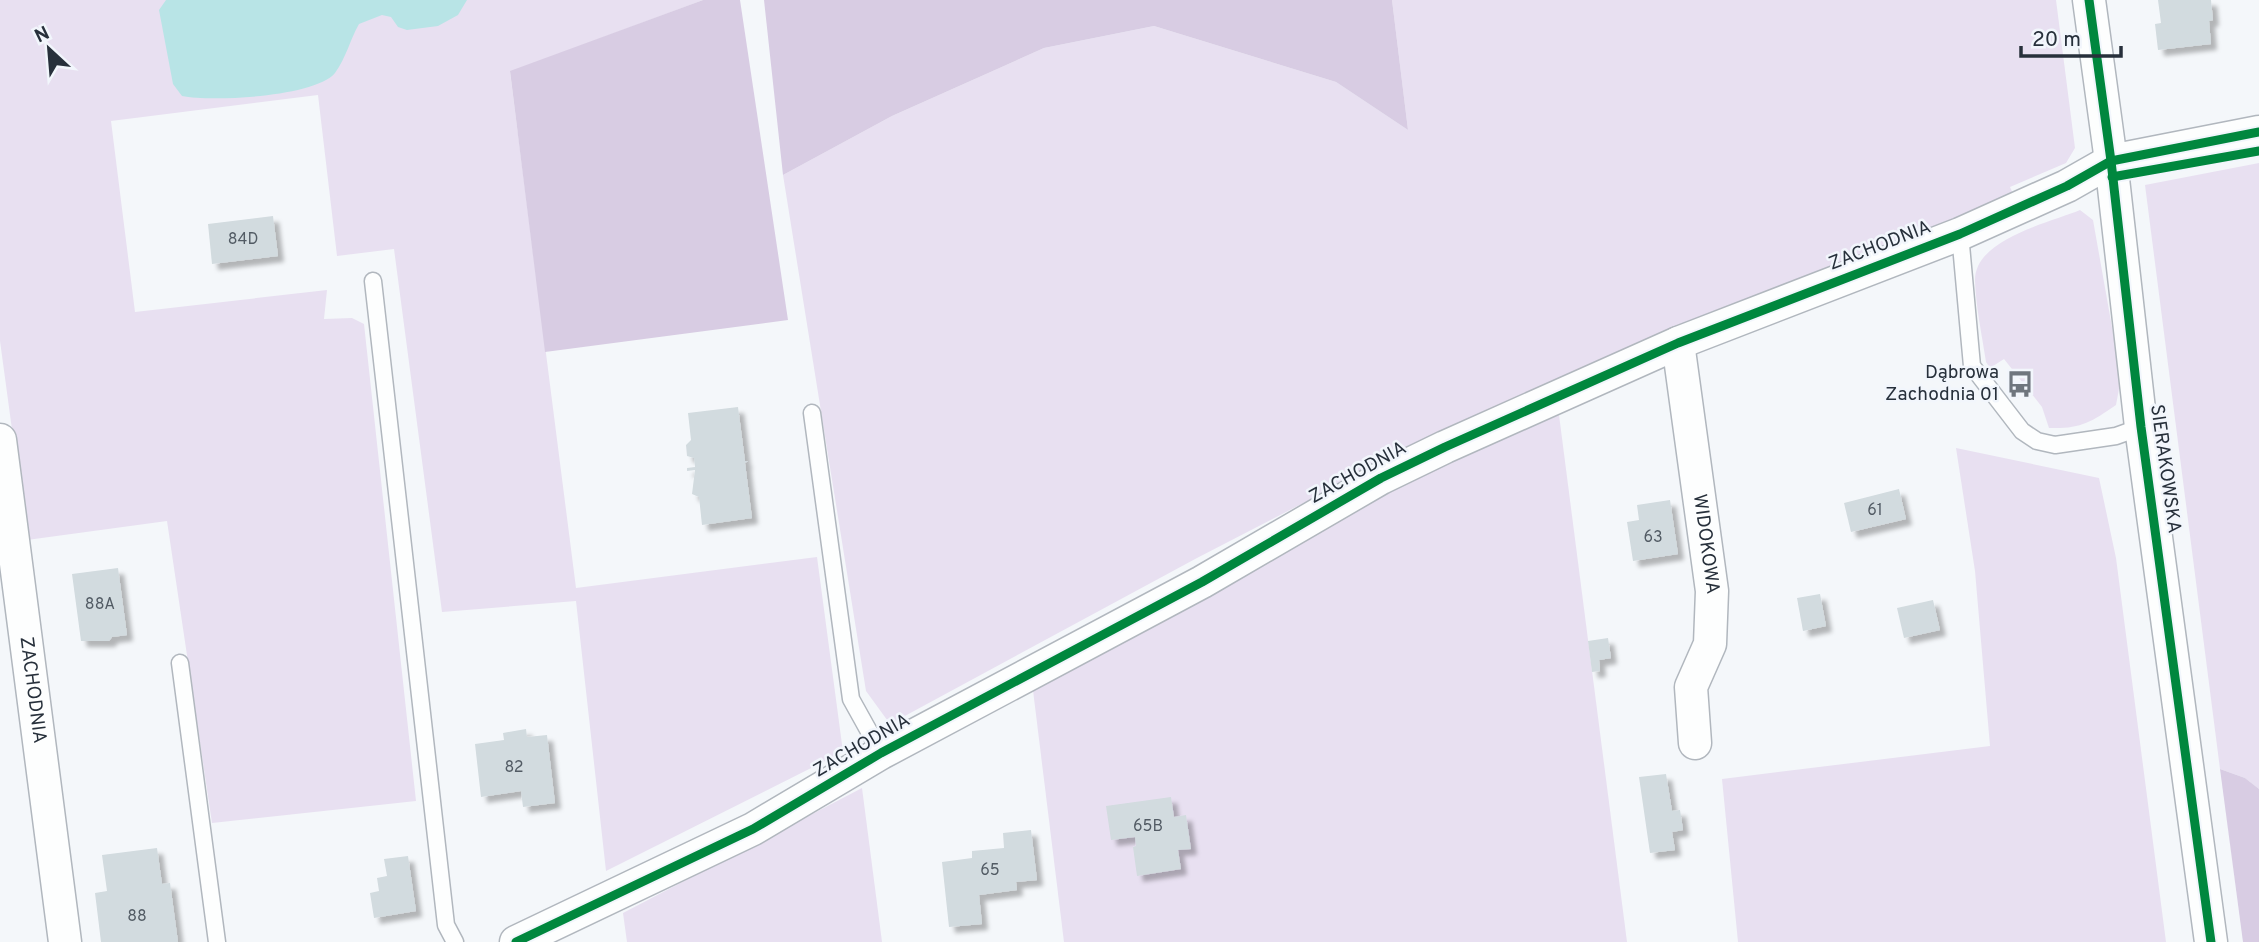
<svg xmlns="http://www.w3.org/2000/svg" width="2259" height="942" viewBox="0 0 2259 942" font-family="Overpass,sans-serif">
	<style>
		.green { fill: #e8e0f1 }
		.forest { fill: #d8cce3 }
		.water { fill: #b8e4e6 }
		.building { fill: #d2dbdf; filter: url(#shadow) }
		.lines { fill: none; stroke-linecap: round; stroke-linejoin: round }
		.service-casing { stroke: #b1b7be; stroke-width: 19 }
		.minor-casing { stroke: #b1b7be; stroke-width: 35 }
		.service { stroke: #fdfefe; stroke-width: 16 }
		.minor { stroke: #fdfefe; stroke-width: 32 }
		.cycleway-casing { stroke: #f2f6fc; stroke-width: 13 }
		.cycleway { stroke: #00873e; stroke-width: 9 }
		.labels { text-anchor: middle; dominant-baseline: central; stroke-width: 5; stroke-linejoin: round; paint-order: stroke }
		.number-label { font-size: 16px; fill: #525b64 }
		.street-label { font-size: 19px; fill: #27303b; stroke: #f2f6fc }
		.poi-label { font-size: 19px; fill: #27303b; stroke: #f2f6fc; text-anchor: end }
	</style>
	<defs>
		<filter id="shadow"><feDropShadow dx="6" dy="6" stdDeviation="2" flood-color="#0004"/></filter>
	</defs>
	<rect width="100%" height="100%" fill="#f4f7fa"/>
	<!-- green -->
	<g class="green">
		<path d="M 0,0 L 703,0 L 510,72 L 576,588 L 817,557 L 843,752 L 606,871 L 576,601 L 442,612 L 394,249 L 337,256 L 318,95 L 111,121 L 135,312 L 327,290 L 324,319 L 352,318 L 364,324 L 416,801 L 212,823 L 167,521 L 27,540 L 0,341 Z"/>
		<path d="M 1392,0 L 2056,0 L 2075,148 L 2066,163 L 2010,187 L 2015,198 L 1433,436 L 1197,558 L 890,724 L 866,691 L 783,175 L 892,116 L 1044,48 L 1154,26 L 1336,82 L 1408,130 Z"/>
		<path d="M 2259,163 L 2259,789 L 2245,778 L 2220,769 L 2145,185 Z"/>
		<path d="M 2080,210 L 2093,220 L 2121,378 L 2116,405 C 2090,423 2080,429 2049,428 L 2042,407 L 2004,359 L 1990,368 L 1986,362 C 1982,335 1976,308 1975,281 C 1974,239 2049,223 2080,210 Z"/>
		<path d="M 1559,415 L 1627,942 L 1064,942 L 1032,682 L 1386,490 Z"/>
		<path d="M 1956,448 L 2099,478 L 2116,558 L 2166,942 L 1738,942 L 1722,779 L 1990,746 L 1975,571 Z"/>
		<path d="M 862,788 L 882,942 L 627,942 L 623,913 Z"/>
	</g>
	<!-- forest -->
	<g class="forest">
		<path d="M 703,0 L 740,0 L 788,320 L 545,352 L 510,71 Z"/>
		<path d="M 764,0 L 1392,0 L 1408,130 L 1336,82 L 1154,26 L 1044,48 L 892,116 L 783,175 Z"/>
		<path d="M 2220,769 L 2245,778 L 2259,789 L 2259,942 L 2243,942 Z"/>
	</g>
	<!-- water -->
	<path class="water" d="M 166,0 L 467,0 L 458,15 L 438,26 L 407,30 L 398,27 L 391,17 L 382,15 L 359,24 C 350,40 346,58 335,73 C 315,97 212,102 182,96 L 173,84 L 159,10 Z"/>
	<!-- building -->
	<g class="building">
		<path d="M 2158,0 L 2211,0 L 2213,20 L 2209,21 L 2211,44 L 2158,50 L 2155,24 L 2161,23 Z"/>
		<path d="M 273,216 L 278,256 L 212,264 L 208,224 Z"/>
		<path d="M 738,407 L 745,461 L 748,461 L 745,463 L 752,518 L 702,525 L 699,497 L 692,494 L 695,470 L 687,471 L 687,468 L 695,467 L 694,458 L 687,456 L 686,445 L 691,440 L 688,413 Z"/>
		<path d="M 1899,489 L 1906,519 L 1851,532 L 1844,503 Z"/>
		<path d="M 1670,500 L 1678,554 L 1633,561 L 1627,522 L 1639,520 L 1637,505 Z"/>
		<path d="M 118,568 L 127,635 L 112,637 L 109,641 L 81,641 L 72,574 Z"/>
		<path d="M 1820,594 L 1826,626 L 1803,631 L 1797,598 Z"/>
		<path d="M 1933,600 L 1940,630 L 1904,638 L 1897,608 Z"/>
		<path d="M 1608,638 L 1611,658 L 1599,660 L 1600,671 L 1592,672 L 1588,641 Z"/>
		<path d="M 526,729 L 527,737 L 547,735 L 555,803 L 523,807 L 521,791 L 481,797 L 475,744 L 504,740 L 503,733 Z"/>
		<path d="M 1666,774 L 1672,811 L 1680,810 L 1683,830 L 1672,832 L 1675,850 L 1650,853 L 1639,777 Z"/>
		<path d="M 1171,797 L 1174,817 L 1186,815 L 1191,849 L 1178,850 L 1181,869 L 1137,876 L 1133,847 L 1136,846 L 1135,837 L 1111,840 L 1106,806 Z"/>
		<path d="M 1031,830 L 1037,880 L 1016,882 L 1017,890 L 979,895 L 982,924 L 949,927 L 942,862 L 972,858 L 972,851 L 1004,848 L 1003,833 Z"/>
		<path d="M 157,848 L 162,884 L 170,883 L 178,942 L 101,942 L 95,893 L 107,891 L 102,855 Z"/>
		<path d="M 408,856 L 416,911 L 374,918 L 370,893 L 379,891 L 377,878 L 387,876 L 384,859 Z"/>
	</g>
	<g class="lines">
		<defs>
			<g id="service">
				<path d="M 1960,234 L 1972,366 L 2022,431 L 2037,441 L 2055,445 L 2116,436 L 2141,427"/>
				<path d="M 373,281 L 446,925 L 455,942"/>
				<path d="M 812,413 L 851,699 L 881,753"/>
				<path d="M 180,663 L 217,942"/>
			</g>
			<g id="minor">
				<path d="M 2089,0 L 2111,161 L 2141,427 L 2211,942"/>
				<path id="s1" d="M 1678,343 L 1712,591 L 1710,644 L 1691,687 L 1695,743"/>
				<path id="s2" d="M 0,440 L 65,942"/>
				<path d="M 516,942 L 753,829 L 881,753 L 1202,582 L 1381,478 L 1445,447 L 1678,343 L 1960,234 L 2067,186 L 2111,161 L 2259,132"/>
			</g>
		</defs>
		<!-- service casing -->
		<use href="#service" class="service-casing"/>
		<!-- minor casing -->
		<use href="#minor" class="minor-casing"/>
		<!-- service -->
		<use href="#service" class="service"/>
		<!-- minor -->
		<use href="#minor" class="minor"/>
		<defs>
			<g id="cycleway">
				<path d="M 2089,0 L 2111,161 L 2141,427 L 2211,942"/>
				<path d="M 2112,177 L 2259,151"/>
				<path d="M 516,942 L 753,829 L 881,753 L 1202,582 L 1381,478 L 1445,447 L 1678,343 L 1960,234 L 2067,186 L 2111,161 L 2259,132"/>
			</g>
		</defs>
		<!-- cycleway casing -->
		<use href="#cycleway" class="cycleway-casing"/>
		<!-- cycleway -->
		<use href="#cycleway" class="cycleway"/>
	</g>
	<!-- icons -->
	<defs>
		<symbol id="bus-bare" viewBox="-9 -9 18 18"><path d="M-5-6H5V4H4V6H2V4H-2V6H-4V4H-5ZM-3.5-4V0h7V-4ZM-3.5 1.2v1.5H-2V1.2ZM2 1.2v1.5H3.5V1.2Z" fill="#6f767e" stroke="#f2f6fc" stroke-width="2.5" paint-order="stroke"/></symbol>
	</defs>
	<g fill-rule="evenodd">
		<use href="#bus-bare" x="2001" y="365" width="38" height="38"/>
	</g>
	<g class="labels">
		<!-- number labels -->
		<g class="number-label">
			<text x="243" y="240">84D</text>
			<text x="1875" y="511">61</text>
			<text x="1653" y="538">63</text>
			<text x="100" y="605">88A</text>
			<text x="514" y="768">82</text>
			<text x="1148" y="827">65B</text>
			<text x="990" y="871">65</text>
			<text x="137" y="917">88</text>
		</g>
		<!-- street labels -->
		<g class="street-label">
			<text transform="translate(1880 246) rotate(-21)">ZACHODNIA</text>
			<text transform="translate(2165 469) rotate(82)">SIERAKOWSKA</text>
			<text transform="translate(1358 473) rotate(-29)">ZACHODNIA</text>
			<text stroke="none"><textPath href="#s1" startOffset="203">WIDOKOWA</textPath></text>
			<text stroke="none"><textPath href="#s2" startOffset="252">ZACHODNIA</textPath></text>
			<text transform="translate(862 746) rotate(-30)">ZACHODNIA</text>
		</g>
		<!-- poi labels -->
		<g class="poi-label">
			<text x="1999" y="373">Dąbrowa<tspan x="1999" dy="22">Zachodnia 01</tspan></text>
		</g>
	</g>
	<!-- north arrow -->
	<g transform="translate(49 49) rotate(334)" stroke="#f2f6fc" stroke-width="5" paint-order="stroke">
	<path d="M0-5L12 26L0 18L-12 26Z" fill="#27303b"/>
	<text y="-10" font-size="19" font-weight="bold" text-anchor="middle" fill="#27303b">N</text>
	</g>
	<!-- scale -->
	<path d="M2021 46v10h100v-10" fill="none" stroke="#27303b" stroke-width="3.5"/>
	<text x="2032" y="46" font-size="21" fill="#27303b" stroke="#f2f6fc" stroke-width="5" paint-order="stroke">20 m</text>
</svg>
